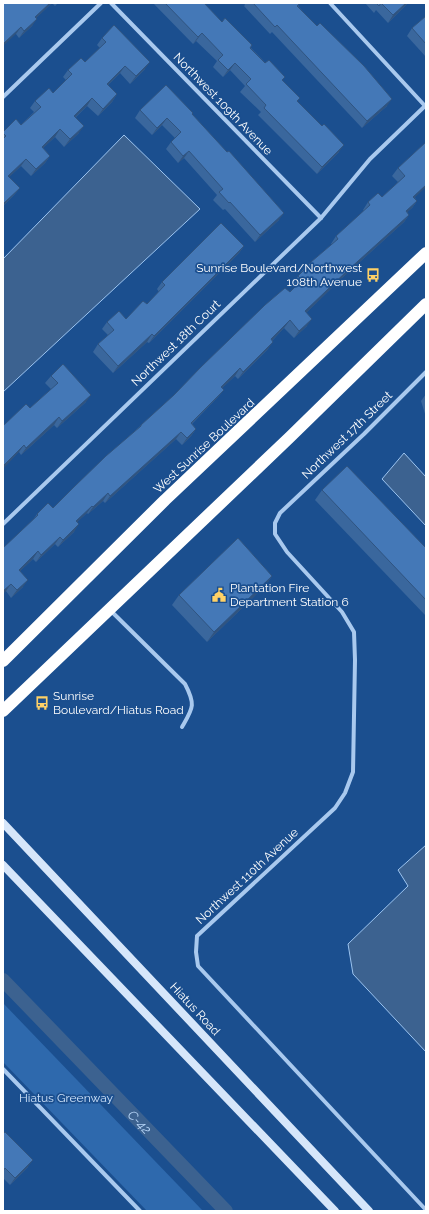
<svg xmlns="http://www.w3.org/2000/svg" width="429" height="1214" viewBox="0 0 429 1214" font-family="Raleway,sans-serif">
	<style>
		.green { fill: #2e69ad }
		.water { fill: #3c6290; stroke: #9cc4f0 }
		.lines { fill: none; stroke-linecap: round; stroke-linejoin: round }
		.canal { stroke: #3c6290; stroke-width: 14 }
		.street { stroke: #a9c9ee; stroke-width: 4 }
		.secondary { stroke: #d6e6fa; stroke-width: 8 }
		.highway { stroke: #fff; stroke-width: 12 }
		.wall { fill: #3a679d }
		.shaded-wall { fill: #305480 }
		.building { fill: #4478b7; stroke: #305480 }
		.labels { text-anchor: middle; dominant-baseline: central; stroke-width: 3.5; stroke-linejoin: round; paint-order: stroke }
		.street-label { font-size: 12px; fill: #fff; stroke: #1b4f8f }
		.poi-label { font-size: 12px; fill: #fff; stroke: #1b4f8f; text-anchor: start }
		.park-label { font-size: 12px; fill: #cfe3fa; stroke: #1b4f8f }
		.water-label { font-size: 13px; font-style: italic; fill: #b5d3f5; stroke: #1b4f8f }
	</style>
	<rect width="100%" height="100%" fill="#1b4f8f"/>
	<!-- green -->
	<path class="green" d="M 3,1003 L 203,1211 L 147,1211 L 3,1062 Z"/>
	<!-- water -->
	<g class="water">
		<path d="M 124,135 L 200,209 L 3,392 L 3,259 Z"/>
		<path d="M 404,453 L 426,477 L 426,526 L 382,479 Z"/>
		<path d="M 426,845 L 426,1052 L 353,974 L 348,944 L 408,886 L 398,870 Z"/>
	</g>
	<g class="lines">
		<!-- canal -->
		<path class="canal" id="s1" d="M 3,980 L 226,1211"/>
		<!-- street -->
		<g class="street">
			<path d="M 111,3 L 321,218"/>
			<path d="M 330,3 L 426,107"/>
			<path d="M 3,97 L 101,3"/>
			<path d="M 426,372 L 364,434 L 280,513 L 275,523 L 275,534 L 287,552 L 342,612 L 354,632 L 355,660 L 353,772 L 345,793 L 335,808 L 197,936 L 196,952 L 198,966 L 426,1210"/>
			<path d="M 3,524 L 321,218 L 370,159 L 426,105"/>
			<path d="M 110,610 L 185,684 C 196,705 193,708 182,727"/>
			<path d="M 3,1069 L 140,1211"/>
		</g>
		<!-- secondary -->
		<g class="secondary">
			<path d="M 3,823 L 369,1211"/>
			<path d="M 3,865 L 335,1211"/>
		</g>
		<!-- highway -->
		<g class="highway">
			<path d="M 3,661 L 165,500 L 426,253"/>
			<path d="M 3,711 L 290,437 L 426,304"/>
		</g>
	</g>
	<!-- wall -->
	<g class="wall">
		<path d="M 3,3 L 58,3 L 55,6 L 52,3 L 36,18 L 32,26 L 19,38 L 16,34 Z"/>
		<path d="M 153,3 L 204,3 L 204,4 L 222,22 L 251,48 L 282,80 L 297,102 L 339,152 L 317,174 L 258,115 L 261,112 L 240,92 L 245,86 L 230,70 L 223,77 L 213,67 L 217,61 L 196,41 L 193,44 Z"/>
		<path d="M 244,3 L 300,3 L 298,6 L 387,106 L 362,128 L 272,32 L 270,34 L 244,6 L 245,5 Z"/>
		<path d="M 365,3 L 408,3 L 388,23 L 376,10 L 374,13 Z"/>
		<path d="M 426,16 L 426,57 L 407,36 L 412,28 Z"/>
		<path d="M 102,38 L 145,69 L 130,84 L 120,73 L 108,85 L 117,94 L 112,102 L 98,116 L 87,106 L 76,117 L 79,133 L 64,147 L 55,137 L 43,148 L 50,156 L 45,163 L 31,176 L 21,166 L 9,177 L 20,188 L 14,195 L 3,206 L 3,132 L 21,125 L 34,112 L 30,108 L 35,101 L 53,93 L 66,80 L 63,77 L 68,70 L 85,62 L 100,48 L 97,45 Z"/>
		<path d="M 140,110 L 192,114 L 279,220 L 255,242 L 225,209 L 223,210 L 213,200 L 217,195 L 184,158 L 178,163 L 166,149 L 171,142 L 175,138 L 162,125 L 152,135 L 135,118 Z"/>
		<path d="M 426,142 L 415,198 L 417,201 L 412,208 L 407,212 L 409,215 L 404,222 L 342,278 L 306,313 L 307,326 L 294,338 L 284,328 L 272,341 L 268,349 L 238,379 L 235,376 L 222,388 L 224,390 L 218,397 L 192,424 L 196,429 L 191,436 L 182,445 L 176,439 L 105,503 L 103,501 L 88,514 L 87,513 L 77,522 L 74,532 L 58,547 L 55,544 L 36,562 L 33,559 L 20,571 L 23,587 L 11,598 L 6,591 L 33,520 L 37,514 L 53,508 L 70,492 L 74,487 L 138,428 L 141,425 L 296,286 L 293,283 L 304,268 L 332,244 L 331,244 L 336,236 L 364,211 L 363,210 L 368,202 L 382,197 L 398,182 L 392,176 L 398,168 Z"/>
		<path d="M 244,246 L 239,253 L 149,343 L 147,342 L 113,373 L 93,352 L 98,344 L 108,335 L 102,329 L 107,322 L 126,319 L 147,304 L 159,292 L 157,289 L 162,282 Z"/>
		<path d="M 51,376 L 86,402 L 57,428 L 54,425 L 21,455 L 19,452 L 30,408 L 51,389 L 45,383 Z"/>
		<path d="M 426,394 L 426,417 L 421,401 Z"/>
		<path d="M 322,490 L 426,548 L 426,616 L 315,500 Z"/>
		<path d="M 272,576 L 265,586 L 207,642 L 172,605 L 179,595 Z"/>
		<path d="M 3,1134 L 28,1167 L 10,1185 L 3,1178 Z"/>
	</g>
	<!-- shaded-wall -->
	<g class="shaded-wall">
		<path d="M 50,3 L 52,3 L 30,24 L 35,17 Z"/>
		<path d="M 406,3 L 408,3 L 388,23 L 393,15 Z"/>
		<path d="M 37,19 L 32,26 L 19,38 L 24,31 Z"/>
		<path d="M 21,27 L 16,34 L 3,46 L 3,44 Z"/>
		<path d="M 202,33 L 196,41 L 193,44 L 198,37 Z"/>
		<path d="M 150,62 L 145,69 L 130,84 L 136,76 Z"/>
		<path d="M 235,63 L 230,70 L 223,77 L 228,70 Z"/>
		<path d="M 125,66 L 120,73 L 102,91 L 107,84 Z"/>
		<path d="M 117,94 L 112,102 L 98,116 L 103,109 Z"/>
		<path d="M 92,98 L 87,106 L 69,123 L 74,116 Z"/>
		<path d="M 392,99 L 387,106 L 362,128 L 367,121 Z"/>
		<path d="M 167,118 L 162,125 L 152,135 L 157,128 Z"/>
		<path d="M 84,126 L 79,133 L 64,147 L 70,139 Z"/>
		<path d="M 60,129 L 55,137 L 37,154 L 42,147 Z"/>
		<path d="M 344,145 L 339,152 L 317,174 L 322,167 Z"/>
		<path d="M 189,151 L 184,158 L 178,163 L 183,156 Z"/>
		<path d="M 50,156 L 45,163 L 31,176 L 36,169 Z"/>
		<path d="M 26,159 L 21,166 L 3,183 L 8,176 Z"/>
		<path d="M 426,185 L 426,187 L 408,204 L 413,197 Z"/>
		<path d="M 20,188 L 14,195 L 3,206 L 3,204 L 4,203 Z"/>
		<path d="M 417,201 L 412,208 L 401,218 L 406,211 Z"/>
		<path d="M 284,213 L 279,220 L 255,242 L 260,235 Z"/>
		<path d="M 409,215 L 404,222 L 342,278 L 300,319 L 305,311 L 347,271 Z"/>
		<path d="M 244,246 L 239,253 L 149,343 L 154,336 Z"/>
		<path d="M 312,319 L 307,326 L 294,338 L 299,331 Z"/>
		<path d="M 290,320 L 284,328 L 266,347 L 271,339 Z"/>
		<path d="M 152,334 L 147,342 L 113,373 L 118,366 Z"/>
		<path d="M 273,342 L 268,349 L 238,379 L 243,372 Z"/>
		<path d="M 240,368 L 235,376 L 216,394 L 221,387 Z"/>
		<path d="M 224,390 L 218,397 L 185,430 L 191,423 Z"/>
		<path d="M 91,395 L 86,402 L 57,428 L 62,421 Z"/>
		<path d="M 59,417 L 54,425 L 21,455 L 26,448 Z"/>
		<path d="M 196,429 L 191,436 L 182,445 L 187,438 Z"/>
		<path d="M 181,432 L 176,439 L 105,503 L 110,496 Z"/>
		<path d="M 24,445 L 19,452 L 3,469 L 3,466 Z"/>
		<path d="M 108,493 L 103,501 L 88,514 L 93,507 Z"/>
		<path d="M 92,506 L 87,513 L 71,528 L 76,521 Z"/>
		<path d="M 79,524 L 74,532 L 58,547 L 63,540 Z"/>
		<path d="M 60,537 L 55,544 L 36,562 L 41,555 Z"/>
		<path d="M 38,551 L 33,559 L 14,577 L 19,570 Z"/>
		<path d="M 272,576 L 265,586 L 207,642 L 214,632 Z"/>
		<path d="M 28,580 L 23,587 L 11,598 L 17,590 Z"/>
		<path d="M 11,584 L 6,591 L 3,594 L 3,591 Z"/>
		<path d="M 33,1160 L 28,1167 L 10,1185 L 15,1178 Z"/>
	</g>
	<!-- building -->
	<g class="building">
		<path d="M 3,3 L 50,3 L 35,17 L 37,19 L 24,31 L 21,27 L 3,44 Z"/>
		<path d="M 165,3 L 204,3 L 222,22 L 225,18 L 252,45 L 250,48 L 265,63 L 269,60 L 285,77 L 282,80 L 300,98 L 297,101 L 322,126 L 324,124 L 344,145 L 322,167 L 264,108 L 266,105 L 246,84 L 251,79 L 235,63 L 228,70 L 218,60 L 223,55 L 202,33 L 198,37 Z"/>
		<path d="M 253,3 L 300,3 L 297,6 L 317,26 L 320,23 L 364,66 L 392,99 L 367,121 L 277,25 L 275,27 Z"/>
		<path d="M 376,3 L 406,3 L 393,15 L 381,3 L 379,6 Z"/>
		<path d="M 426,16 L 426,44 L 412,28 Z"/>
		<path d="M 114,25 L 150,62 L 136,76 L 125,66 L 107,84 L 117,94 L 103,109 L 92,98 L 74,116 L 84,126 L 70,139 L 60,129 L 42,147 L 50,156 L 36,169 L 26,159 L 8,176 L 20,188 L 4,203 L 3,202 L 3,139 L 6,136 L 3,133 L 3,132 L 16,119 L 21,125 L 41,107 L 35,101 L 49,88 L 53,93 L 72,74 L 68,70 L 81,58 L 85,62 L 106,42 L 102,38 Z"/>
		<path d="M 166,85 L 193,113 L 192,114 L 227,152 L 229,151 L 284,213 L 260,235 L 230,202 L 229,203 L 219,192 L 223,189 L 189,151 L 183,156 L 171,142 L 181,132 L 167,118 L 157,128 L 140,110 Z"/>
		<path d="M 426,142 L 426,185 L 413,197 L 417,201 L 406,211 L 409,215 L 347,271 L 305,311 L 312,319 L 299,331 L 290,320 L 271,339 L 273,342 L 243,372 L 240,368 L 221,387 L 224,390 L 191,423 L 196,429 L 187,438 L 181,432 L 110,496 L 108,493 L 93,507 L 92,506 L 76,521 L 79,524 L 63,540 L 60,537 L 41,555 L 38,551 L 19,570 L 28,580 L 17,590 L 11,584 L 3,591 L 3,548 L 38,515 L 37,514 L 48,503 L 53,508 L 74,487 L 106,456 L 141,426 L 141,425 L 174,395 L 201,367 L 265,305 L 285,288 L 290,292 L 302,280 L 298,276 L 305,269 L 304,268 L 338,239 L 336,236 L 370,205 L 368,202 L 378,193 L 382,197 L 405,176 L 398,168 Z"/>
		<path d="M 221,223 L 244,246 L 154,336 L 152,334 L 118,366 L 98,344 L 114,330 L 107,322 L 119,311 L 126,319 L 143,301 L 147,304 L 165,285 L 162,282 Z"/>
		<path d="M 63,364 L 91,395 L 62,421 L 59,417 L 26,448 L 24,445 L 3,466 L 3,426 L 26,404 L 30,408 L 58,383 L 51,376 Z"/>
		<path d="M 347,466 L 426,548 L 426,600 L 322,490 Z"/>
		<path d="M 238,538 L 272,576 L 214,632 L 179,595 Z"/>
		<path d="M 5,1132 L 33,1160 L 15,1178 L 5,1168 L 3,1171 L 3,1134 Z"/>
	</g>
	<!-- icons -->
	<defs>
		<symbol id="bus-bare" viewBox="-9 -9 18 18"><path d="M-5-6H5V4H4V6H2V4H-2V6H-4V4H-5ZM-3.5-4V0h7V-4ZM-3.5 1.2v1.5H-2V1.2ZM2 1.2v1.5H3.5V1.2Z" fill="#ffd166" stroke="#1b4f8f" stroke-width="2.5" paint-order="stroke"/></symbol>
		<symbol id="civic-bare" viewBox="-9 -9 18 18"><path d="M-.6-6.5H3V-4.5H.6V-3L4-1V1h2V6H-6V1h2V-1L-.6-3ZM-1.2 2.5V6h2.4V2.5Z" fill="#ffd166" stroke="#1b4f8f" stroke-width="2.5" paint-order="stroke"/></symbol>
	</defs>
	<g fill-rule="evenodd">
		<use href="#bus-bare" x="363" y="265" width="20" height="20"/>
		<use href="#civic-bare" x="209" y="585" width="20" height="20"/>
		<use href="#bus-bare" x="32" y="693" width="20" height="20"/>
	</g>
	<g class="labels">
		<!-- street labels -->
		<g class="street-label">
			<text transform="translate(223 104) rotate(46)">Northwest 109th Avenue</text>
			<text transform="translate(176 343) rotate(-44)">Northwest 18th Court</text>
			<text transform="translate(347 435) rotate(-44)">Northwest 17th Street</text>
			<text transform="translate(204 446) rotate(-43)">West Sunrise Boulevard</text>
			<text transform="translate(247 876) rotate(-43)">Northwest 110th Avenue</text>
			<text transform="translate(195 1009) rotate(47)">Hiatus Road</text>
		</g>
		<!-- poi labels -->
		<g class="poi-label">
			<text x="362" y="268" text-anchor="end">Sunrise Boulevard/Northwest<tspan x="362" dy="14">108th Avenue</tspan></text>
			<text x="230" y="588">Plantation Fire<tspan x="230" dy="14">Department Station 6</tspan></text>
			<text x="53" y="696">Sunrise<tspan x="53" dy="14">Boulevard/Hiatus Road</tspan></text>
		</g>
		<!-- park labels -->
		<g class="park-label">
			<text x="66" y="1098">Hiatus Greenway</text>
		</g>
		<!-- water labels -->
		<g class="water-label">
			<text stroke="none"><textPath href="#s1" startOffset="197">C-42</textPath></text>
		</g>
	</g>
	<!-- border -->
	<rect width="429" height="1214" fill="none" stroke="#ffffff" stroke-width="8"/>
</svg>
